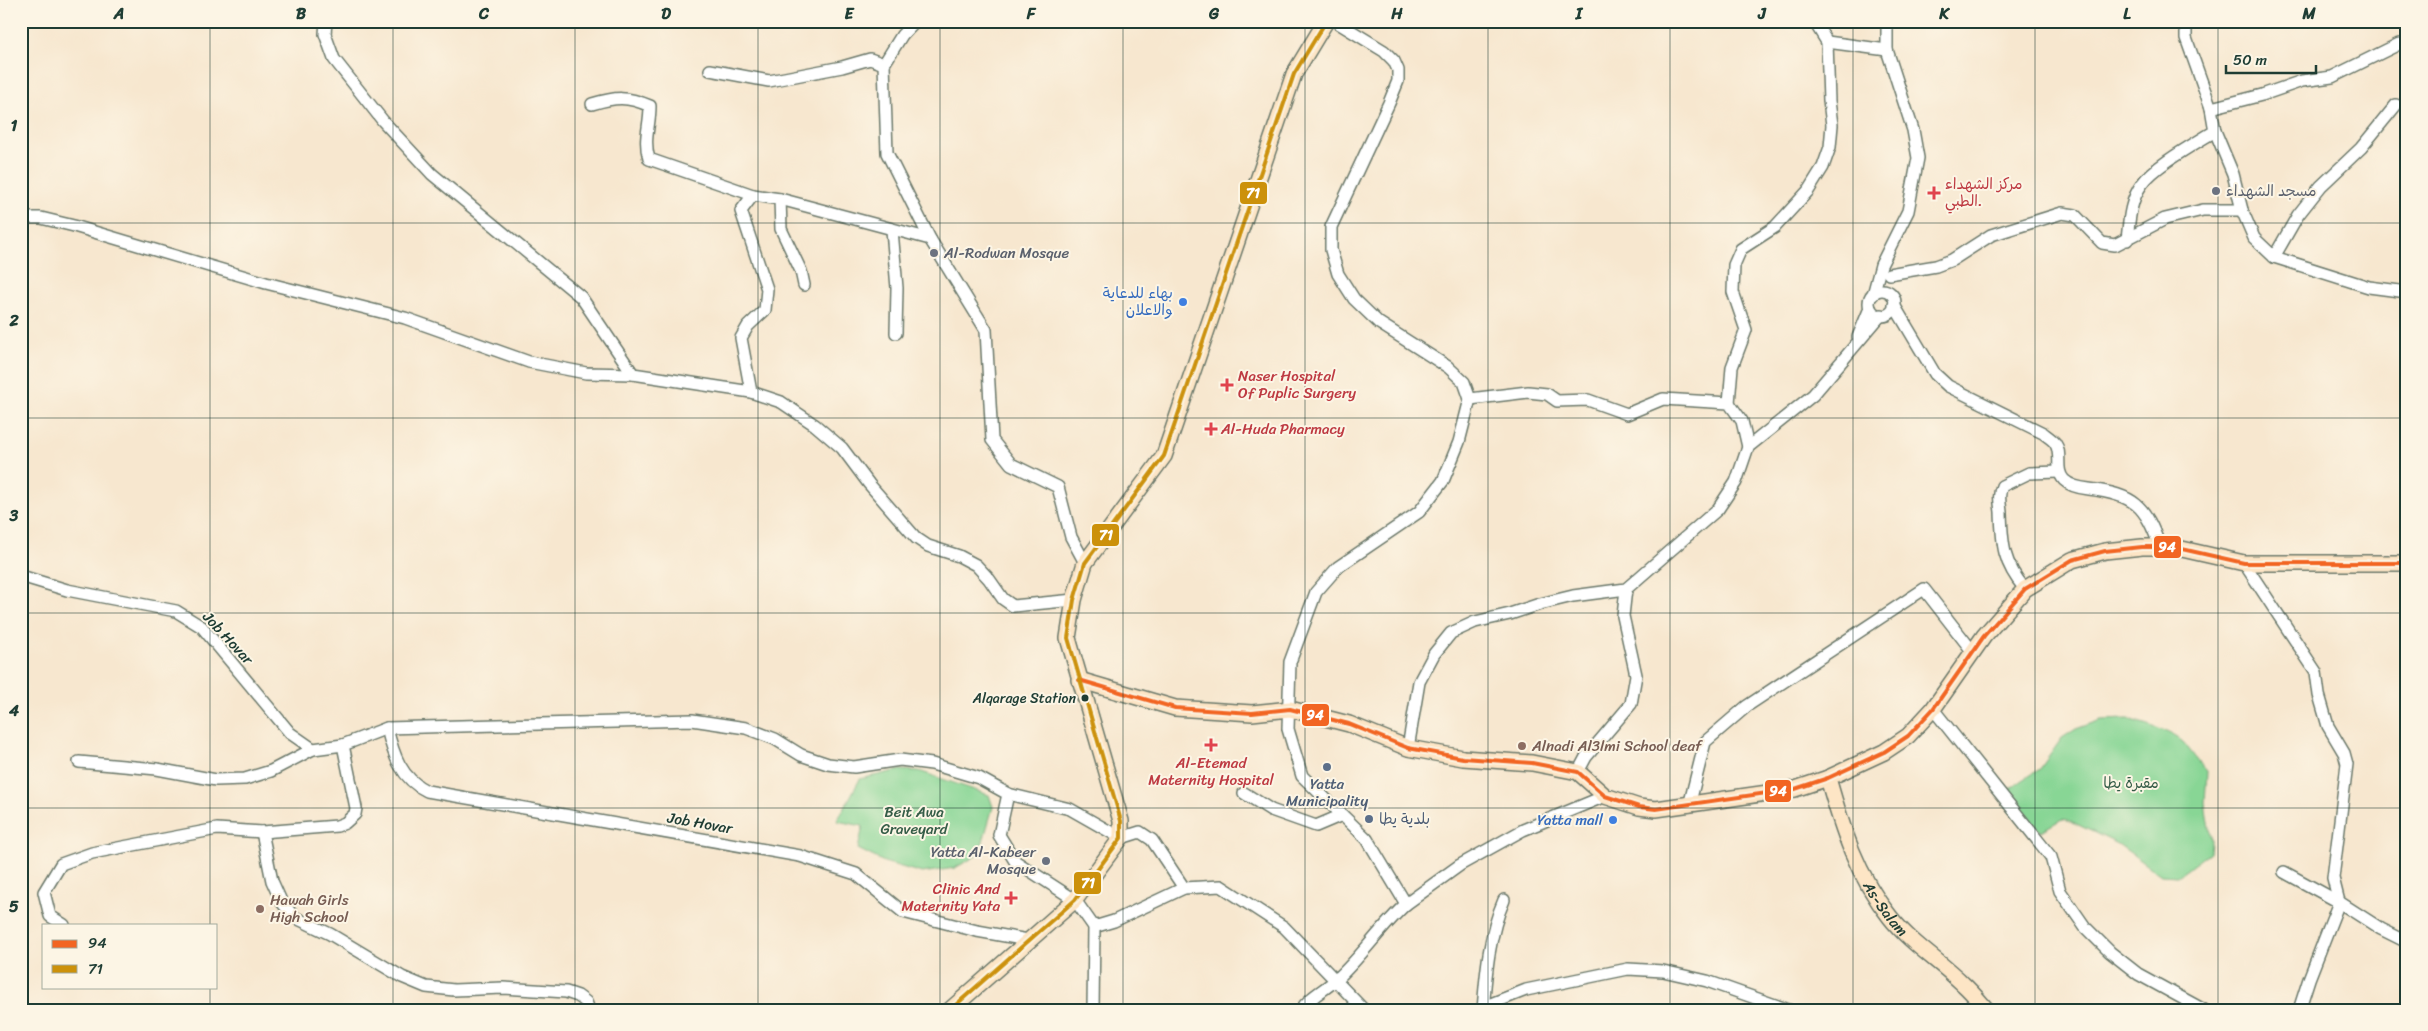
<svg xmlns="http://www.w3.org/2000/svg" width="2428" height="1031" viewBox="0 0 2428 1031" font-family="Sriracha,'Playpen Sans Arabic',sans-serif">
	<style>
		.green { fill: #88d695; stroke: #548a64 }
		.lines { fill: none; stroke-linecap: round; stroke-linejoin: round }
		.street-casing { stroke: #6b786a; stroke-width: 14 }
		.secondary-casing { stroke: #6b786a; stroke-width: 18 }
		.street { stroke: #fff; stroke-width: 11 }
		.secondary { stroke: #fde5c5; stroke-width: 15 }
		.bus-1-casing { stroke: #fcf5e5; stroke-width: 8 }
		.bus-2-casing { stroke: #fcf5e5; stroke-width: 8 }
		.bus-1 { stroke: #f26522; stroke-width: 4 }
		.bus-2 { stroke: #cc910a; stroke-width: 4 }
		.grid { fill: none; stroke: #1f3d34; stroke-width: 1; stroke-opacity: 0.55 }
		.worship-dot { fill: #6b7280; stroke: #fcf5e5; stroke-width: 2 }
		.health-dot { fill: #e0444e; stroke: #fcf5e5; stroke-width: 2 }
		.shop-dot { fill: #3f7fe0; stroke: #fcf5e5; stroke-width: 2 }
		.bus-dot { fill: #1f3d34; stroke: #fcf5e5; stroke-width: 2 }
		.education-dot { fill: #8d6e63; stroke: #fcf5e5; stroke-width: 2 }
		.service-dot { fill: #5c6f8a; stroke: #fcf5e5; stroke-width: 2 }
		.labels { text-anchor: middle; dominant-baseline: central; stroke-width: 4; stroke-linejoin: round; paint-order: stroke }
		.bus-label { font-size: 14px; fill: #1f3d34; stroke: #fcf5e5; text-anchor: end }
		.health-label { font-size: 15px; fill: #be3a42; stroke: #fcf5e5; text-anchor: start }
		.worship-label { font-size: 15px; fill: #5b616d; stroke: #fcf5e5; text-anchor: start }
		.shop-label { font-size: 15px; fill: #366cbe; stroke: #fcf5e5; text-anchor: end }
		.street-label { font-size: 15px; fill: #1f3d34; stroke: #fcf5e5 }
		.education-label { font-size: 15px; fill: #785e54; stroke: #fcf5e5; text-anchor: start }
		.park-label { font-size: 15px; fill: #345c47; stroke: #fcf5e5 }
		.service-label { font-size: 15px; fill: #4e5e75; stroke: #fcf5e5 }
		.line-badge { stroke: #fcf5e5; stroke-width: 2 }
		.badge-label { font-size: 14px; text-anchor: middle; font-weight: bold; fill: #fff }
		.neatline { fill: none; stroke: #1f3d34; stroke-width: 2 }
		.grid-label { font-size: 16px; text-anchor: middle; font-weight: bold; fill: #1f3d34 }
	</style>
	<rect width="100%" height="100%" fill="#fcf5e5"/>
	<filter id="ink" filterUnits="userSpaceOnUse"><feTurbulence type="fractalNoise" baseFrequency=".02" numOctaves="2"/><feDisplacementMap in="SourceGraphic" scale="10" xChannelSelector="R" yChannelSelector="G"/><feConvolveMatrix kernelMatrix="1 2 1 2 8 2 1 2 1" color-interpolation-filters="sRGB"/></filter>
	<filter id="wash" filterUnits="userSpaceOnUse"><feTurbulence type="fractalNoise" baseFrequency=".0096" numOctaves="4" result="noise"/><feDisplacementMap in="SourceGraphic" scale="20" xChannelSelector="R" yChannelSelector="G"/><feGaussianBlur stdDeviation="1.12" result="paint"/><feColorMatrix in="noise" values="0 0 0 0 0 0 0 0 0 0 0 0 0 0 0 0 0 1.4 0 .05"/><feComposite in="paint" operator="in"/></filter>
	<g filter="url(#wash)">
		<rect width="100%" height="100%" fill="#f7e7cf"/>
		<!-- green -->
		<g class="green">
			<path d="M 2128,719 C 2144,724 2172,731 2184,743 C 2192,753 2198,762 2207,771 L 2205,803 L 2211,841 L 2210,852 L 2178,876 L 2161,875 L 2118,844 L 2068,820 L 2062,819 L 2041,831 L 2029,824 L 2003,793 L 2040,769 L 2062,738 L 2076,729 L 2101,720 Z"/>
			<path d="M 900,770 L 919,771 L 989,795 L 993,807 L 981,848 L 976,856 L 955,868 L 922,873 L 884,862 L 858,849 L 863,826 L 837,821 L 860,779 Z"/>
		</g>
	</g>
	<g filter="url(#ink)">
		<g class="lines">
			<defs>
				<g id="street">
					<path d="M 326,21 L 325,34 L 334,59 L 383,121 L 432,174 L 581,297 L 633,374 L 751,392 L 781,402 L 815,425 L 842,448 L 869,484 L 916,538 L 928,546 L 959,556 L 976,565 L 989,579 L 1003,599 L 1013,606 L 1074,600"/>
					<path d="M 915,21 L 902,35 L 884,64 L 887,153 L 930,239 L 986,330 L 992,440 L 1011,464 L 1058,487 L 1071,537 L 1085,563"/>
					<path d="M 1335,21 L 1384,51 L 1394,61 L 1398,70 L 1398,81 L 1389,103 L 1331,227 L 1331,250 L 1338,274 L 1354,299 L 1379,323 L 1448,367 L 1464,382 L 1470,399 L 1459,442 L 1443,481 L 1419,512 L 1338,567 L 1316,592 L 1290,662 L 1288,729 L 1302,776 L 1367,839 L 1406,904 L 1460,865 L 1523,830 L 1605,796"/>
					<path d="M 2186,21 L 2186,38 L 2211,108 L 2215,131 L 2233,174 L 2242,210 L 2254,238 L 2274,257 L 2369,287 L 2407,292"/>
					<path d="M 1827,42 L 1887,50"/>
					<path d="M 710,70 L 769,81 L 842,67 L 870,59 L 884,64"/>
					<path d="M 592,104 C 616,97 627,96 650,106 C 650,127 643,139 649,159 L 753,195"/>
					<path d="M 2211,108 L 2262,95 L 2302,81 L 2332,77 L 2399,44"/>
					<path d="M 780,199 L 781,229 L 801,271 L 804,285"/>
					<path d="M 21,218 L 41,218 L 74,226 L 266,283 L 405,318 L 529,362 L 586,373 L 633,374"/>
					<path d="M 892,230 L 897,288 L 896,333"/>
					<path d="M 2127,240 C 2129,222 2130,200 2142,184 C 2154,166 2196,143 2215,131"/>
					<path d="M 2274,257 L 2298,215 L 2321,186 L 2361,148 L 2396,105"/>
					<path d="M 1889,274 L 1936,266 L 1952,260 L 1991,235 L 2062,213 L 2075,215 L 2102,243 L 2115,245 L 2165,219 L 2203,210 L 2242,210"/>
					<circle cx="1882" cy="303" r="13"/>
					<path d="M 1873,295 L 1881,265 L 1908,211 L 1918,158 L 1913,130 L 1887,50 L 1887,21"/>
					<path d="M 1894,305 L 1935,374 L 1948,386 L 2043,433 C 2047,436 2053,440 2055,443 C 2063,454 2054,469 2064,480 C 2070,486 2080,488 2089,489 C 2135,495 2145,505 2160,547"/>
					<path d="M 1858,337 L 1870,308"/>
					<path d="M 751,392 L 741,338 L 748,326 L 765,310 L 767,289 L 741,211 L 753,195 L 780,199 L 930,239"/>
					<path d="M 1470,399 L 1528,392 L 1547,394 L 1557,401 L 1588,400 L 1627,414 L 1663,399 L 1729,403 L 1742,421 L 1748,447"/>
					<path d="M 1729,403 L 1732,367 L 1746,330 L 1733,292 L 1734,265 L 1741,249 L 1775,227 L 1808,191 L 1823,167 L 1830,147 L 1832,125 L 1829,101 L 1827,42 L 1814,21"/>
					<path d="M 2244,563 L 2316,672 L 2319,695 L 2328,726 L 2344,753 L 2347,764 L 2333,878 L 2339,902 L 2309,979 L 2299,1010"/>
					<path d="M 21,576 L 67,590 L 176,611 L 202,627 L 290,733 L 313,749 L 343,745 L 387,728 L 692,720 L 746,728 L 775,739 L 801,755 L 828,764 L 854,767 L 900,760 L 932,764 L 979,778 L 1008,794 L 999,835 L 1015,861 L 1075,900 L 1094,927 L 1093,1010"/>
					<path d="M 2025,589 C 2003,563 2002,545 2001,512 C 2000,502 1998,495 2002,486 L 2029,473 L 2059,472"/>
					<path d="M 1933,709 L 2051,857 L 2060,891 L 2085,927 L 2110,952 L 2138,974 L 2204,1010"/>
					<path d="M 387,728 C 393,754 401,779 427,791 L 800,856 L 856,874 L 903,912 L 977,931 L 1028,940"/>
					<path d="M 1408,748 L 1419,682 L 1434,654 L 1451,633 L 1475,622 L 1510,614 L 1540,604 L 1573,596 L 1626,589 L 1718,509 L 1736,482 L 1748,447 L 1813,395 L 1881,315"/>
					<path d="M 79,762 L 157,769 L 216,780 L 245,779 L 271,771 L 313,749"/>
					<path d="M 1578,772 L 1586,757 L 1631,704 L 1636,675 L 1623,616 L 1626,589"/>
					<path d="M 1244,793 L 1271,810 L 1316,826 L 1342,815"/>
					<path d="M 1008,794 L 1070,809 L 1121,838 L 1140,832 L 1152,840 L 1184,888"/>
					<path d="M 1689,806 L 1705,742 L 1747,706 L 1924,589 L 1973,652"/>
					<path d="M 262,832 L 272,881 L 281,901 L 294,917 L 330,934 L 402,977 L 426,987 L 454,990 L 503,988 L 566,992 L 578,996 L 586,1002 L 589,1010"/>
					<path d="M 2284,872 L 2339,902 L 2381,929 L 2407,942"/>
					<path d="M 64,925 L 50,916 L 44,892 L 61,864 L 92,853 L 217,829 L 262,832 L 337,826 L 345,823 L 355,814 L 356,808 L 343,745"/>
					<path d="M 1094,927 L 1114,921 L 1184,888 L 1221,886 L 1284,927 L 1364,1010"/>
					<path d="M 1483,1007 L 1526,990 L 1628,969 L 1663,971 L 1707,981 L 1789,1010"/>
					<path d="M 1301,1010 C 1309,997 1326,989 1337,979 C 1362,956 1381,927 1406,904"/>
					<path d="M 1483,1010 C 1486,973 1489,934 1504,900"/>
				</g>
				<g id="secondary">
					<path d="M 1079,680 L 1175,708 L 1252,713 L 1290,709 L 1349,724 L 1408,748 L 1463,758 L 1532,763 L 1578,772 L 1605,796 L 1639,807 L 1656,809 L 1795,789 L 1828,778 L 1884,752 L 1908,736 L 1933,709 L 1984,636 L 2025,589 L 2072,560 L 2105,551 L 2142,547 L 2173,547 L 2244,563 L 2407,563"/>
					<path id="s1" d="M 1828,778 C 1842,828 1857,876 1890,917 C 1911,944 1940,961 1963,984 C 1972,992 1979,1001 1987,1010"/>
					<path d="M 950,1010 L 1075,900 L 1121,838 L 1121,821 L 1068,638 L 1074,600 L 1085,563 L 1164,456 L 1294,74 L 1326,21"/>
				</g>
			</defs>
			<!-- street casing -->
			<use href="#street" class="street-casing"/>
			<!-- secondary casing -->
			<use href="#secondary" class="secondary-casing"/>
			<!-- street -->
			<use href="#street" class="street"/>
			<!-- secondary -->
			<use href="#secondary" class="secondary"/>
			<defs>
				<path id="bus-1" d="M 1079,680 L 1175,708 L 1252,713 L 1290,709 L 1349,724 L 1408,748 L 1463,758 L 1532,763 L 1578,772 L 1605,796 L 1639,807 L 1656,809 L 1795,789 L 1828,778 L 1884,752 L 1908,736 L 1933,709 L 1984,636 L 2025,589 L 2072,560 L 2105,551 L 2142,547 L 2173,547 L 2244,563 L 2407,563"/>
				<path id="bus-2" d="M 950,1010 L 1075,900 L 1121,838 L 1121,821 L 1068,638 L 1074,600 L 1085,563 L 1164,456 L 1294,74 L 1326,21"/>
			</defs>
			<!-- bus-1 casing -->
			<use href="#bus-1" class="bus-1-casing"/>
			<!-- bus-2 casing -->
			<use href="#bus-2" class="bus-2-casing"/>
			<!-- bus-1 -->
			<use href="#bus-1" class="bus-1"/>
			<!-- bus-2 -->
			<use href="#bus-2" class="bus-2"/>
		</g>
	</g>
	<!-- grid -->
	<path class="grid" d="M 210,21 L 210,925M 393,21 L 393,1010M 575,21 L 575,1010M 758,21 L 758,1010M 940,21 L 940,1010M 1123,21 L 1123,1010M 1305,21 L 1305,1010M 1488,21 L 1488,1010M 1670,21 L 1670,1010M 1853,21 L 1853,1010M 2035,21 L 2035,1010M 2218,21 L 2218,1010M 21,223 L 2407,223M 21,418 L 2407,418M 21,613 L 2407,613M 21,808 L 2407,808M 210,987 L 210,1010"/>
	<!-- markers -->
	<g class="worship-dot">
		<circle cx="2216" cy="191" r="5"/>
		<circle cx="934" cy="253" r="5"/>
		<circle cx="1046" cy="861" r="5"/>
	</g>
	<g class="health-dot">
		<path d="M1931.5 185.5h5v5h5v5h-5v5h-5v-5h-5v-5h5z"/>
		<path d="M1224.5 377.5h5v5h5v5h-5v5h-5v-5h-5v-5h5z"/>
		<path d="M1208.5 421.5h5v5h5v5h-5v5h-5v-5h-5v-5h5z"/>
		<path d="M1208.5 737.5h5v5h5v5h-5v5h-5v-5h-5v-5h5z"/>
		<path d="M1008.5 890.5h5v5h5v5h-5v5h-5v-5h-5v-5h5z"/>
	</g>
	<g class="shop-dot">
		<circle cx="1183" cy="302" r="5"/>
		<circle cx="1613" cy="820" r="5"/>
	</g>
	<circle class="bus-dot" cx="1085" cy="698" r="4.5"/>
	<g class="education-dot">
		<circle cx="1522" cy="746" r="5"/>
		<circle cx="260" cy="909" r="5"/>
	</g>
	<g class="service-dot">
		<circle cx="1327" cy="767" r="5"/>
		<circle cx="1369" cy="819" r="5"/>
	</g>
	<g class="labels">
		<!-- bus labels -->
		<g class="bus-label">
			<text x="1076" y="698">Alqarage Station</text>
		</g>
		<!-- health labels -->
		<g class="health-label">
			<text x="1945" y="184">مركز الشهداء<tspan x="1945" dy="17">الطبي.</tspan></text>
			<text x="1238" y="376">Naser Hospital<tspan x="1238" dy="17">Of Puplic Surgery</tspan></text>
			<text x="1221" y="429">Al-Huda Pharmacy</text>
			<text x="1211" y="763" text-anchor="middle">Al-Etemad<tspan x="1211" dy="17">Maternity Hospital</tspan></text>
			<text x="1000" y="889" text-anchor="end">Clinic And<tspan x="1000" dy="17">Maternity Yata</tspan></text>
		</g>
		<!-- worship labels -->
		<g class="worship-label">
			<text x="2226" y="191">مسجد الشهداء</text>
			<text x="944" y="253">Al-Rodwan Mosque</text>
			<text x="1036" y="852" text-anchor="end">Yatta Al-Kabeer<tspan x="1036" dy="17">Mosque</tspan></text>
		</g>
		<!-- shop labels -->
		<g class="shop-label">
			<text x="1173" y="293">بهاء للدعاية<tspan x="1173" dy="17">والاعلان</tspan></text>
			<text x="1603" y="820">Yatta mall</text>
		</g>
		<!-- street labels -->
		<g class="street-label">
			<text transform="translate(228 638) rotate(47)">Job Hovar</text>
			<text transform="translate(700 823) rotate(10)">Job Hovar</text>
			<text stroke="none"><textPath href="#s1" startOffset="144">As-Salam</textPath></text>
		</g>
		<!-- education labels -->
		<g class="education-label">
			<text x="1532" y="746">Alnadi Al3lmi School deaf</text>
			<text x="270" y="900">Hawah Girls<tspan x="270" dy="17">High School</tspan></text>
		</g>
		<!-- park labels -->
		<g class="park-label">
			<text x="2131" y="783">مقبرة يطا</text>
			<text x="914" y="812">Beit Awa<tspan x="914" dy="17">Graveyard</tspan></text>
		</g>
		<!-- service labels -->
		<g class="service-label">
			<text x="1327" y="784">Yatta<tspan x="1327" dy="17">Municipality</tspan></text>
			<text x="1379" y="819" text-anchor="start">بلدية يطا</text>
		</g>
	</g>
	<g class="line-badge">
		<rect x="1239" y="181" width="29" height="24" rx="5" fill="#cc910a"/>
		<rect x="1091" y="523" width="29" height="24" rx="5" fill="#cc910a"/>
		<rect x="2153" y="535" width="29" height="24" rx="5" fill="#f26522"/>
		<rect x="1301" y="703" width="29" height="24" rx="5" fill="#f26522"/>
		<rect x="1764" y="779" width="28" height="24" rx="5" fill="#f26522"/>
		<rect x="1073" y="871" width="29" height="24" rx="5" fill="#cc910a"/>
	</g>
	<g class="badge-label">
		<text x="1253" y="198">71</text>
		<text x="1106" y="540">71</text>
		<text x="2167" y="552">94</text>
		<text x="1315" y="720">94</text>
		<text x="1778" y="796">94</text>
		<text x="1088" y="888">71</text>
	</g>
	<!-- margin -->
	<rect width="2428" height="1031" fill="none" stroke="#fcf5e5" stroke-width="55"/>
	<!-- legend -->
	<rect x="42" y="924" width="175" height="65" fill="#fcf5e5" stroke="#a4ab9e"/>
	<rect x="52" y="940" width="25" height="8" fill="#f26522" stroke="#a4ab9e"/>
	<text x="88" y="948" font-size="15" fill="#1f3d34">94</text>
	<rect x="52" y="965" width="25" height="8" fill="#cc910a" stroke="#a4ab9e"/>
	<text x="88" y="974" font-size="15" fill="#1f3d34">71</text>
	<!-- scale -->
	<path d="M2226 65v8h90v-8" fill="none" stroke="#1f3d34" stroke-width="2.5"/>
	<text x="2233" y="65" font-size="15" fill="#1f3d34" stroke="#fcf5e5" stroke-width="4" paint-order="stroke">50 m</text>
	<rect x="28" y="28" width="2372" height="976" class="neatline"/>
	<g class="grid-label">
		<text x="119" y="19">A</text>
		<text x="301" y="19">B</text>
		<text x="484" y="19">C</text>
		<text x="666" y="19">D</text>
		<text x="849" y="19">E</text>
		<text x="1031" y="19">F</text>
		<text x="1214" y="19">G</text>
		<text x="1397" y="19">H</text>
		<text x="1579" y="19">I</text>
		<text x="1762" y="19">J</text>
		<text x="1944" y="19">K</text>
		<text x="2127" y="19">L</text>
		<text x="2309" y="19">M</text>
		<text x="14" y="131">1</text>
		<text x="14" y="326">2</text>
		<text x="14" y="521">3</text>
		<text x="14" y="716">4</text>
		<text x="14" y="912">5</text>
	</g>
</svg>
